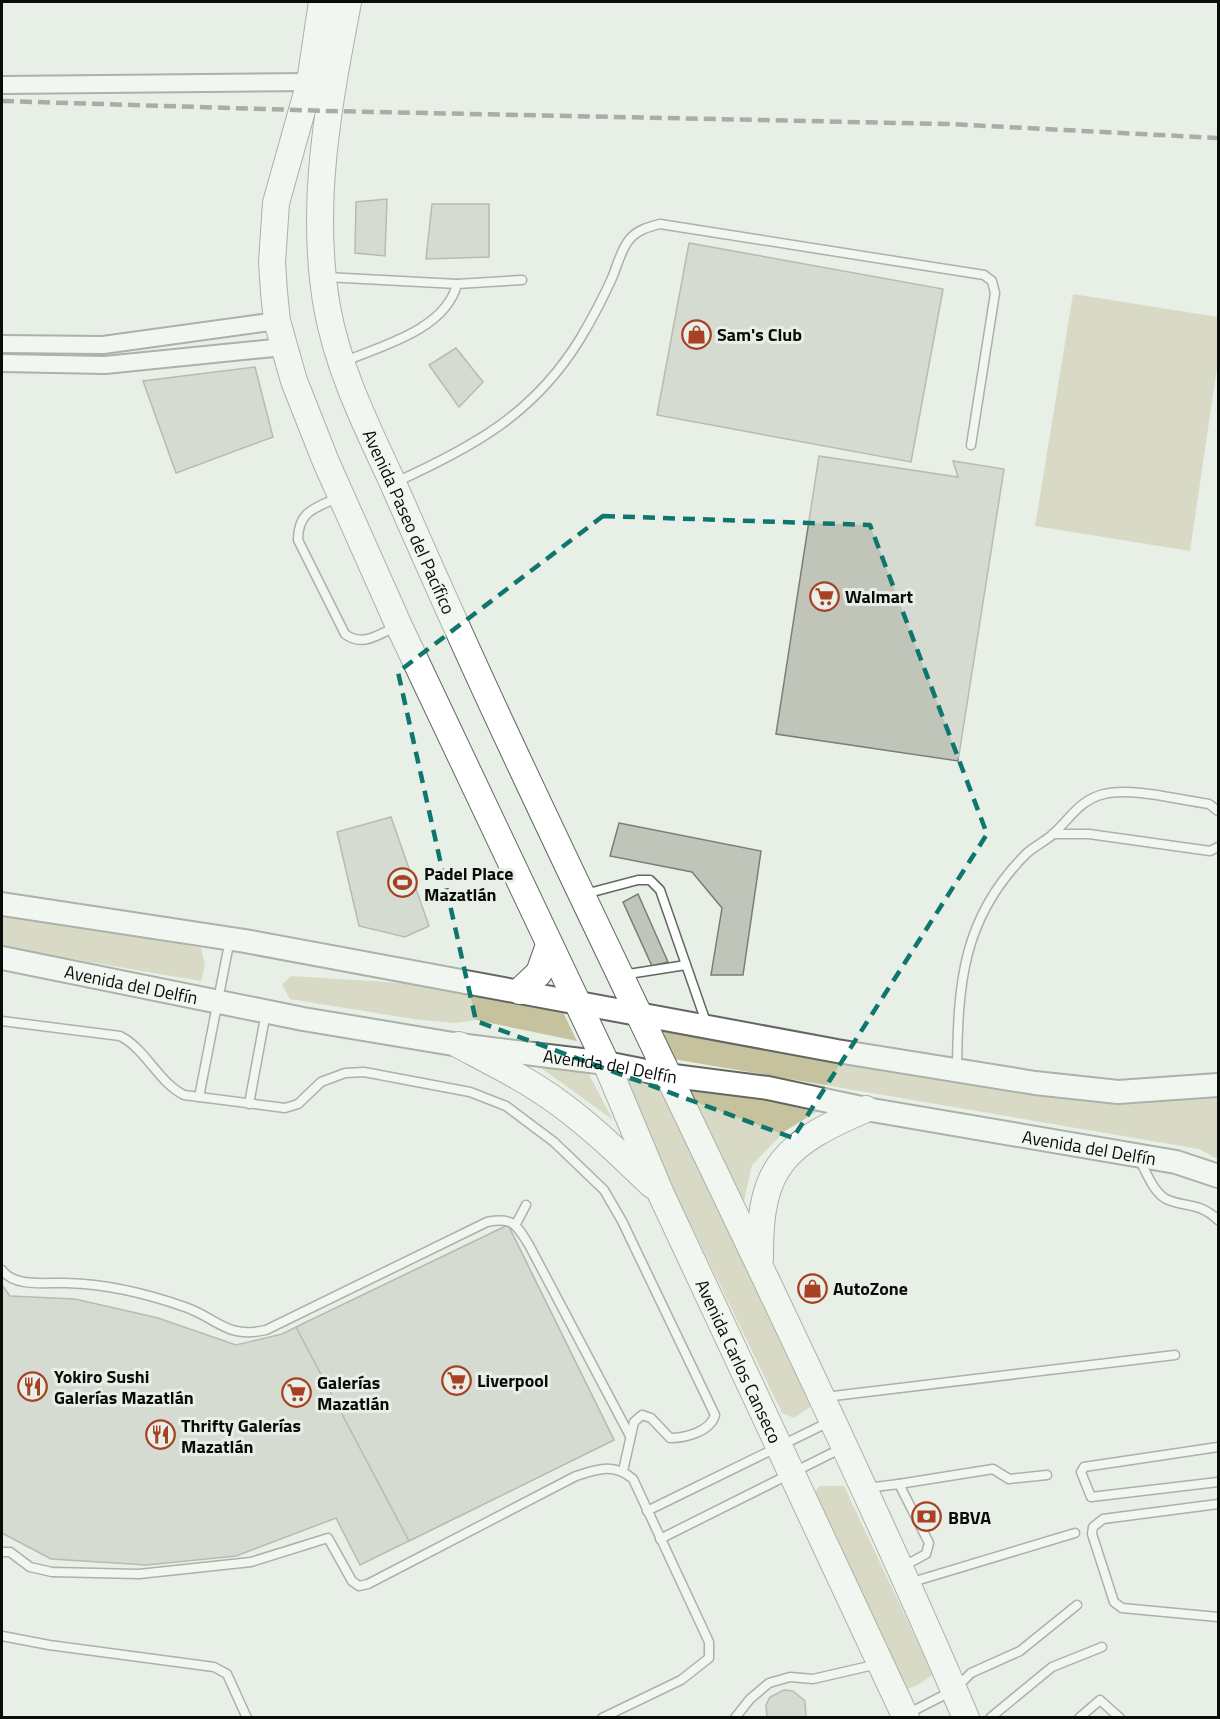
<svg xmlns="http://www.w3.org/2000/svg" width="1220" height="1719" viewBox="0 0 1220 1719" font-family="'Titillium Web',sans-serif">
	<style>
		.green { fill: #c7c29e }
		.building { fill: #c0c4b9; stroke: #7a7e74; stroke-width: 1.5 }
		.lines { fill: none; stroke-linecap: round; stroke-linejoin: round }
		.lane-casing { stroke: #616861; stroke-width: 11 }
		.street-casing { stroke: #616861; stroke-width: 20 }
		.secondary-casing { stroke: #616861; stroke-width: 26 }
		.primary-casing { stroke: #616861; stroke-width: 28 }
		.lane { stroke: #fff; stroke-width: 8 }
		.street { stroke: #fff; stroke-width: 16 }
		.secondary { stroke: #fff; stroke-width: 22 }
		.primary { stroke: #fff; stroke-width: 26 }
		.rail { stroke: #5b5f5a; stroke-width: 4.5; stroke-dasharray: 12 6; stroke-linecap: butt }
		.marked { fill: none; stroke: #0f766e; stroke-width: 4.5; stroke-dasharray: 12 8; stroke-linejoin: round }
		.labels { text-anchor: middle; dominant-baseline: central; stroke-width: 6; stroke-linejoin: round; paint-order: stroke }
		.poi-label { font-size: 18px; font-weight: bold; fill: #0a0c09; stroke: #e7efe6; text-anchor: start }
		.street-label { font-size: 18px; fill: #0a0c09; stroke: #e7efe6 }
	</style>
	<rect width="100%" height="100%" fill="#e7efe6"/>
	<!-- green -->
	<g class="green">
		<path d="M 1073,294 L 1218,317 L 1218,361 L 1190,551 L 1035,526 Z"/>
		<path d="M 2,913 L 201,948 L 205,965 L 201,981 L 2,947 Z"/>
		<path d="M 291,976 L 433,985 L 560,1006 L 577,1041 L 476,1020 L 455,1023 L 413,1019 L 290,999 L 282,985 Z"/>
		<path d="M 653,1030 L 950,1074 L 1218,1091 L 1218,1159 L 1199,1149 L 667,1058 Z"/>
		<path d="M 526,1057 L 584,1065 L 613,1120 Z"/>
		<path d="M 617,1072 L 655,1076 L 685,1140 L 697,1155 L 816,1403 L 794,1418 L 782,1413 Z"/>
		<path d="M 675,1083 L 828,1105 L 785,1131 L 752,1165 L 742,1210 Z"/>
		<path d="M 819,1486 L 844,1486 L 933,1675 L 916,1686 L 897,1692 L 811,1500 Z"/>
	</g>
	<!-- building -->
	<g class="building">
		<path d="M 387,199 L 385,256 L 355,253 L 356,202 Z"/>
		<path d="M 432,204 L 489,204 L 489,257 L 426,259 Z"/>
		<path d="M 689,243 L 943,289 L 911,462 L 657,415 Z"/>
		<path d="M 456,348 L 483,382 L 459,407 L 429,365 Z"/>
		<path d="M 255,367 L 273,437 L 176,473 L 143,381 Z"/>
		<path d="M 819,456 L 958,477 L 953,461 L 1004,469 L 958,761 L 776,734 Z"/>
		<path d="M 391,817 L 429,926 L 405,937 L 359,926 L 337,832 Z"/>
		<path d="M 619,823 L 761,851 L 743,975 L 711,975 L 722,908 L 692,872 L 610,856 Z"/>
		<path d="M 638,894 L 668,962 L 652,966 L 623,902 Z"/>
		<path d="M 508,1225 L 614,1440 L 360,1565 L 336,1518 L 236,1556 L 147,1565 L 51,1559 L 2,1533 L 2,1285 L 10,1296 L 75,1299 L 158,1318 L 236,1345 L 282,1334 Z"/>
		<path d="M 508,1225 L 614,1440 L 409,1541 L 296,1327 Z"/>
		<path d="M 784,1690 L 793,1691 L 805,1701 L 806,1718 L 767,1718 L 766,1705 L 770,1697 Z"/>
	</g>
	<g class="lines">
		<defs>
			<g id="lane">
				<path d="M 326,277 L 457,284"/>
				<path d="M 345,361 C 382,346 446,329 457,284 L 522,280"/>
				<path d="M 396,482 C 473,447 534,414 580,339 C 592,319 603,298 612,278 C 617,266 621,250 629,240 C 637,230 648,227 660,224 L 984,275 L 992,281 L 995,293 L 971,445"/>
				<path d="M 339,497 C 315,508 298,511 298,540 L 345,634 C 362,647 378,635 395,627"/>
				<path d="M 1053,834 L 1089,834 L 1210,851 L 1218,847"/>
				<path d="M 585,894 L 638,880 L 650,880 L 660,890 L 707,1025"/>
				<path d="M 622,975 L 686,965"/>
				<path d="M 2,1021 L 120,1036 C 146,1049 158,1082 184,1095 L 285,1108 L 298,1104 L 321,1082 L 345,1073 L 364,1072 L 470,1092 L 506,1106 L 554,1142 L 604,1190 L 622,1221 L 715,1415 C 710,1432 685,1438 670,1438 L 651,1418 L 642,1415 L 634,1422 L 623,1471"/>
				<path d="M 957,1069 C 958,984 962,918 1026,854 C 1033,847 1044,842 1052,835 C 1070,819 1079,800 1104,794 C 1133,787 1179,800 1209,804 L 1218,811"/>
				<path d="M 199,1097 L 230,939"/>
				<path d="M 249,1104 L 266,1012"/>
				<path d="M 1139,1159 C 1146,1171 1153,1192 1166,1199 C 1185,1208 1198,1201 1218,1220"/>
				<path d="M 516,1224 L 526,1205"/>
				<path d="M 2,1270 C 15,1288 47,1282 67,1283 C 106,1284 148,1294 185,1307 C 219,1319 226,1339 266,1330 L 487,1222 C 513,1217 516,1224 529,1245 L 630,1436"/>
				<path d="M 825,1397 L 1175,1355"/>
				<path d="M 1218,1447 L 1084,1467 L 1081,1472 L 1091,1497 L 1218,1482"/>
				<path d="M 866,1488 L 899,1484"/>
				<path d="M 1218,1504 L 1103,1519 L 1093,1527 L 1092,1534 L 1114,1602 L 1122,1608 L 1218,1617"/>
				<path d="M 647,1511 L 829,1422"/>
				<path d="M 660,1539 L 842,1448"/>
				<path d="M 2,1552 L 10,1552 L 30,1567 L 52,1572 L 139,1574 L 251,1562 L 328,1538 L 352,1581 L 359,1586 L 368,1584 L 576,1476 C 598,1469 614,1463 633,1479 L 709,1642 L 709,1658 L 681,1680 L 602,1718"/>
				<path d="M 902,1567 L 926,1554 L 929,1543 L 899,1484 L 993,1469 L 1009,1479 L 1047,1475"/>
				<path d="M 909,1583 L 1075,1533"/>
				<path d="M 2,1636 L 49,1645 L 214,1667 L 227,1674 L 247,1718"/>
				<path d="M 907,1714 L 954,1690 L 971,1673 L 1020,1651 L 1077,1605"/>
				<path d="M 735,1718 L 750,1699 L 769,1683 L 790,1677 L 813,1679 L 878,1664"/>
				<path d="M 990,1718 L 1052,1667 L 1102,1647"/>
				<path d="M 1079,1718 L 1100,1700 L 1120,1718"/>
			</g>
			<g id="street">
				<path d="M 2,85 L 310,82"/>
				<path d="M 2,344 L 103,345 L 277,321"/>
				<path d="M 2,363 L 105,365 L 284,347"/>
			</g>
			<g id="secondary">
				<path d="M 2,904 L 245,941 L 837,1051 L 1035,1083 L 1118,1092 L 1218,1085"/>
				<path id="s1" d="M 2,958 L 303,1019 L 459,1045 L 606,1063 L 666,1075 L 768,1088 L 866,1109 L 1176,1162 L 1218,1176"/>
			</g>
			<g id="primary">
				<path id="s2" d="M 322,2 L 310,82 L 276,203 L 272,262 L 274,292 L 277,321 L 294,381 L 326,462 L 399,626 L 606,1063 L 661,1194 L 906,1718"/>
				<path id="s3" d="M 348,2 C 329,102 309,204 327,307 C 338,369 366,425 392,481 C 431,570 470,658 511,745 C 662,1069 825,1389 966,1718"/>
				<path d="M 520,991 L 539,973 L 549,945"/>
				<path d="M 459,1045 C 493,1063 528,1080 559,1103 C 592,1127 622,1156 652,1185"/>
				<path d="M 760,1258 C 759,1165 785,1144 866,1109"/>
			</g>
		</defs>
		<!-- lane casing -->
		<use href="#lane" class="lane-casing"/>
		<!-- street casing -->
		<use href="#street" class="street-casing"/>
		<!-- secondary casing -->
		<use href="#secondary" class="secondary-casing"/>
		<!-- primary casing -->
		<use href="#primary" class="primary-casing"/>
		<!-- lane -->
		<use href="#lane" class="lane"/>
		<!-- street -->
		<use href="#street" class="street"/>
		<!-- secondary -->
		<use href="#secondary" class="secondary"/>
		<!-- primary -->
		<use href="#primary" class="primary"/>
		<!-- rail -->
		<path class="rail" d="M 2,101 L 329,111 L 949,124 L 1218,138"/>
	</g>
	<!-- marked area -->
	<path d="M0 0H1220V1719H0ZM 603,516 L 870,525 L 987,834 L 793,1138 L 476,1021 L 398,672 Z" fill="#e7efe6" fill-opacity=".55" fill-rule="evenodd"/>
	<path class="marked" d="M 603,516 L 870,525 L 987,834 L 793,1138 L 476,1021 L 398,672 Z"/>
	<!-- icons -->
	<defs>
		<symbol id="shop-ring" viewBox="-11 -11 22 22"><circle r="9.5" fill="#e7efe6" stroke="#a84023" stroke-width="1.5"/><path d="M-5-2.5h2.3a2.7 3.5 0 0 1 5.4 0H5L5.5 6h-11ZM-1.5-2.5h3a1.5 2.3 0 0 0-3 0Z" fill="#a84023"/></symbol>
		<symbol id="supermarket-ring" viewBox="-11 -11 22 22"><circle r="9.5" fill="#e7efe6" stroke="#a84023" stroke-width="1.5"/><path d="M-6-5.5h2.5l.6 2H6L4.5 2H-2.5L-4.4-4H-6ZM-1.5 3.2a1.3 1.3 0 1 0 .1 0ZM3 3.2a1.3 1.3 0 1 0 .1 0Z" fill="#a84023"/></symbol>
		<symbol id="stadium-ring" viewBox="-11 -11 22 22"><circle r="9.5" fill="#e7efe6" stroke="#a84023" stroke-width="1.5"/><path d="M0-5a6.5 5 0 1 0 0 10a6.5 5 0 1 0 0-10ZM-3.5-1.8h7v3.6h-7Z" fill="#a84023"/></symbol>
		<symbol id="restaurant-ring" viewBox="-11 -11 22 22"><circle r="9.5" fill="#e7efe6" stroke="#a84023" stroke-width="1.5"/><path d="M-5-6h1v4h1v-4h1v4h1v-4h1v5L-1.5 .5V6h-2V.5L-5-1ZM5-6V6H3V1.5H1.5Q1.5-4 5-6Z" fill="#a84023"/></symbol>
		<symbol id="bank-ring" viewBox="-11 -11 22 22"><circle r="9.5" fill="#e7efe6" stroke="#a84023" stroke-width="1.5"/><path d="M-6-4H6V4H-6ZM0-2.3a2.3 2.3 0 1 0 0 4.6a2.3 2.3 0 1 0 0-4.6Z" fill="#a84023"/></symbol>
	</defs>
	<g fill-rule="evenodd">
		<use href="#shop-ring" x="680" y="318" width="33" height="33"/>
		<use href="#supermarket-ring" x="808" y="580" width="33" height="33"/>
		<use href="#stadium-ring" x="386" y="866" width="33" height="33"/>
		<use href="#shop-ring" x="796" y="1272" width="33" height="33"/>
		<use href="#supermarket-ring" x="440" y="1364" width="33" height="33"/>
		<use href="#restaurant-ring" x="16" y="1370" width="33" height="33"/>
		<use href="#supermarket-ring" x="280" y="1376" width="33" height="33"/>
		<use href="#restaurant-ring" x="144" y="1418" width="33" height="33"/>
		<use href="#bank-ring" x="910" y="1500" width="33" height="33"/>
	</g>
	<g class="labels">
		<!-- poi labels -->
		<g class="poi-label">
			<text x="717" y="334">Sam's Club</text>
			<text x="845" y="596">Walmart</text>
			<text x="424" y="873">Padel Place<tspan x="424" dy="21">Mazatlán</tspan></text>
			<text x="833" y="1288">AutoZone</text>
			<text x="54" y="1376">Yokiro Sushi<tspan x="54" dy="21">Galerías Mazatlán</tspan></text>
			<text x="477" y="1380">Liverpool</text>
			<text x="317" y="1382">Galerías<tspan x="317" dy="21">Mazatlán</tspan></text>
			<text x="181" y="1425">Thrifty Galerías<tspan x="181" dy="21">Mazatlán</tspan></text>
			<text x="948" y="1517">BBVA</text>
		</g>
		<!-- street labels -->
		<g class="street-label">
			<text stroke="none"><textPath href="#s3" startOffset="538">Avenida Paseo del Pacífico</textPath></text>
			<text stroke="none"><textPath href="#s1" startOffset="132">Avenida del Delfín</textPath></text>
			<text stroke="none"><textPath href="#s1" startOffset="618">Avenida del Delfín</textPath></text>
			<text stroke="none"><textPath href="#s1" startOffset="1104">Avenida del Delfín</textPath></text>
			<text stroke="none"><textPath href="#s2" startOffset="1464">Avenida Carlos Canseco</textPath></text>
		</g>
	</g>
	<!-- border -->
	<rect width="1220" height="1719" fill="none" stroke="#0a0c09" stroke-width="6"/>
</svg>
